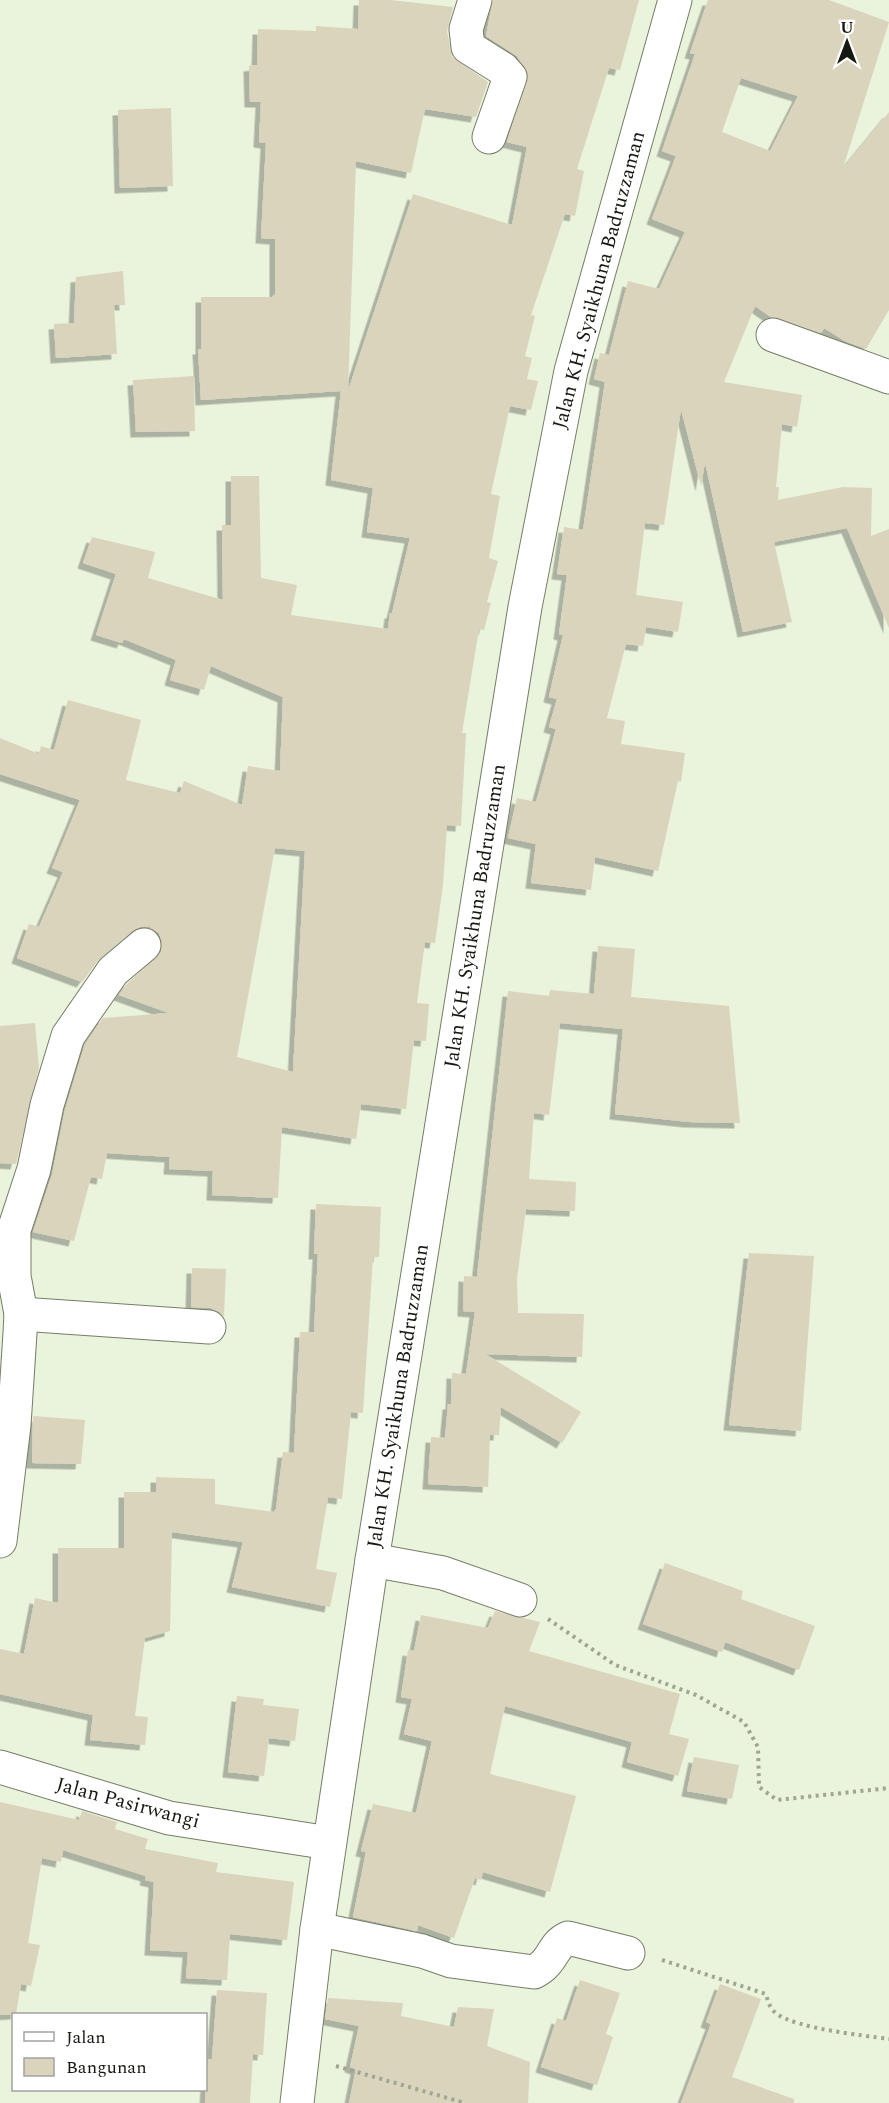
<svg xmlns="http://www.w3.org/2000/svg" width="889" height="2103" viewBox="0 0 889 2103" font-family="Spectral,serif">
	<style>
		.building { fill: #dbd4bd; fill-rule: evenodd; filter: url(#shadow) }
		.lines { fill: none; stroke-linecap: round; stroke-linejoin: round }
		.minor-casing { stroke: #757d68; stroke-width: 35 }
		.major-casing { stroke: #757d68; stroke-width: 35 }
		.path { stroke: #9ea592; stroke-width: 4; stroke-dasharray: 3 4.5; stroke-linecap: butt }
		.minor { stroke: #fff; stroke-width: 33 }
		.major { stroke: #fff; stroke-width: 33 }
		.labels { text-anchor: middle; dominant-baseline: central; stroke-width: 4.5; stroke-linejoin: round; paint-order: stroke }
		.street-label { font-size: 20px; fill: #161911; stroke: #fff }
	</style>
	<defs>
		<filter id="shadow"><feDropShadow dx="-5.5" dy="5.5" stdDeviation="0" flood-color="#0004"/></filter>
	</defs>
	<rect width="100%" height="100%" fill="#eaf3db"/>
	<!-- building -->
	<g class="building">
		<path d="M 359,0 L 391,0 L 453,7 L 447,31 L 452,57 L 488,82 L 476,117 L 425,109 L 411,173 L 356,161 L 348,391 L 413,194 L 512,225 L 527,147 L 507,142 L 528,74 L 517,56 L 486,36 L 493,0 L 639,0 L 620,70 L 609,68 L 577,169 L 584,171 L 575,216 L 565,214 L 531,315 L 535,316 L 525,356 L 532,358 L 527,379 L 538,381 L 531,410 L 510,406 L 491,494 L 500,496 L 489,558 L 498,561 L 487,602 L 491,603 L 484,630 L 479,629 L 462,733 L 466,733 L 461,826 L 447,825 L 443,885 L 435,943 L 425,942 L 417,1003 L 429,1004 L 426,1041 L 414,1040 L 406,1109 L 361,1104 L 356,1139 L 282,1127 L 278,1198 L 212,1195 L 213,1171 L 169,1169 L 170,1157 L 107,1153 L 102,1179 L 91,1177 L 74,1241 L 33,1232 L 52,1175 L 65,1110 L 85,1044 L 103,1018 L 169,1013 L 119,995 L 127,984 L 161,952 L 162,942 L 159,933 L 150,927 L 140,927 L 132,931 L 101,957 L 82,982 L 17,958 L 29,924 L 39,927 L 63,872 L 52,868 L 80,800 L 0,774 L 0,738 L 39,754 L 41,746 L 54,750 L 68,700 L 141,720 L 126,780 L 180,793 L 184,781 L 242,805 L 248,766 L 280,771 L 283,697 L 211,666 L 204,690 L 170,680 L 176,660 L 124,639 L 122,643 L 96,635 L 116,574 L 83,563 L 92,537 L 155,552 L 148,578 L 223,600 L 222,525 L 231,525 L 231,476 L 259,476 L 261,578 L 297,585 L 291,615 L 388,629 L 390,613 L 392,613 L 410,538 L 367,532 L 373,488 L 331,480 L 341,391 L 201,400 L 198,349 L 201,349 L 201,297 L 272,297 L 275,294 L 275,239 L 261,238 L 266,143 L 259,142 L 261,102 L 250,102 L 249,66 L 257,65 L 258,29 L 316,31 L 316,26 L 358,29 ZM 275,848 L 305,851 L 293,1072 L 237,1057 Z"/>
		<path d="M 708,0 L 829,0 L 889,22 L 843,168 L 889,112 L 889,310 L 866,349 L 845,341 L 824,328 L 821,333 L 771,317 L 755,306 L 724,382 L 802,395 L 797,427 L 782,424 L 776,487 L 779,487 L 778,500 L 843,487 L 872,488 L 871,536 L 889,529 L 889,628 L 847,528 L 774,542 L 792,622 L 743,632 L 705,462 L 701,486 L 681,409 L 664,525 L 645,523 L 636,595 L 683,602 L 678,632 L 646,627 L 643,646 L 626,644 L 607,718 L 625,721 L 621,744 L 685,753 L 681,782 L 678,781 L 658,871 L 595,857 L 591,890 L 531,883 L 536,844 L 508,838 L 517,798 L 536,802 L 556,729 L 549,727 L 557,699 L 549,697 L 563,635 L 559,634 L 567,575 L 557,574 L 564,527 L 583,530 L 605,382 L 594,379 L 600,353 L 609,355 L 628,281 L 659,289 L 685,232 L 652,219 L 676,156 L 662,151 L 695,54 L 690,53 ZM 741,78 L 798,96 L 770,151 L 722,132 Z"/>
		<path d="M 171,108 L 173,186 L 120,188 L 118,110 Z"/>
		<path d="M 123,271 L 125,305 L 114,305 L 117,354 L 56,358 L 54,324 L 74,323 L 76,277 Z"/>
		<path d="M 194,376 L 195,431 L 136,432 L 133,380 Z"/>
		<path d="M 598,946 L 635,949 L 631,997 L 729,1006 L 740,1123 L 689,1122 L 615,1114 L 623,1029 L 560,1023 L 549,1115 L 534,1113 L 529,1179 L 576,1182 L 575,1211 L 526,1209 L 517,1279 L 518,1313 L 584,1314 L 582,1357 L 485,1354 L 581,1412 L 562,1443 L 501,1407 L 499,1435 L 490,1435 L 488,1487 L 428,1484 L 431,1437 L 445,1438 L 448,1404 L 451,1404 L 452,1373 L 466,1374 L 475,1312 L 463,1311 L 464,1276 L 477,1277 L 508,991 L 549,996 L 550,990 L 594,994 Z"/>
		<path d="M 35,1023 L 39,1068 L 16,1164 L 0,1163 L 0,1026 Z"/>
		<path d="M 316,1204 L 381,1207 L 379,1257 L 373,1257 L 363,1413 L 351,1412 L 342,1499 L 328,1497 L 316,1569 L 337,1573 L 330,1607 L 232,1587 L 243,1542 L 172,1532 L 170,1631 L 145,1638 L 135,1716 L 148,1717 L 145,1745 L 90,1740 L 93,1715 L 0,1694 L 0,1649 L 24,1654 L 35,1598 L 58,1603 L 58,1548 L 124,1548 L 124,1492 L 156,1492 L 156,1477 L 215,1479 L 215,1504 L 274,1512 L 276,1509 L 283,1452 L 294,1453 L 300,1332 L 314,1332 L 318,1254 L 314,1254 Z"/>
		<path d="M 749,1253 L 814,1256 L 801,1431 L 729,1425 Z"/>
		<path d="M 192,1268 L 226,1269 L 224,1316 L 211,1308 L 191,1307 Z"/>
		<path d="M 33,1416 L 85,1420 L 81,1464 L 32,1463 Z"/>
		<path d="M 665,1563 L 743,1591 L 741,1599 L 815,1626 L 799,1670 L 725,1642 L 722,1652 L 643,1624 Z"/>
		<path d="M 495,1611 L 540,1622 L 529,1651 L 680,1694 L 669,1734 L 689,1739 L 678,1776 L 627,1762 L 632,1742 L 505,1706 L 490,1774 L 576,1796 L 550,1892 L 483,1872 L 481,1880 L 475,1878 L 454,1938 L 418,1925 L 417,1931 L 353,1917 L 366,1852 L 361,1851 L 373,1804 L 416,1813 L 432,1741 L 404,1734 L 412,1699 L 401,1697 L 408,1650 L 414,1651 L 421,1615 L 488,1628 Z"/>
		<path d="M 237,1696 L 264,1699 L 263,1705 L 299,1709 L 295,1741 L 269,1738 L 264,1776 L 228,1772 Z"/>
		<path d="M 694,1757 L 739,1765 L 732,1799 L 687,1791 Z"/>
		<path d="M 0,1802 L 79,1820 L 82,1811 L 117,1822 L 115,1829 L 148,1839 L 145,1849 L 218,1863 L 216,1872 L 294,1882 L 287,1940 L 230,1934 L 227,1980 L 186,1978 L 188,1952 L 150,1950 L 154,1882 L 145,1880 L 146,1876 L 63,1850 L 61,1862 L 42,1858 L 28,1943 L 40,1945 L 31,1986 L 21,1984 L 16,2014 L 0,2015 Z"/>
		<path d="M 580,1980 L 620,1993 L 606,2034 L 613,2037 L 597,2085 L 541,2067 L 557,2018 L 566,2021 Z"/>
		<path d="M 720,1984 L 761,1999 L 732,2077 L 794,2099 L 794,2103 L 681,2103 L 711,2024 L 706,2022 Z"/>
		<path d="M 217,1990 L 267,1993 L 263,2055 L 253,2054 L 250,2103 L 205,2103 L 207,2059 L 212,2059 Z"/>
		<path d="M 328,1998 L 403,2003 L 401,2016 L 454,2027 L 458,2007 L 494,2009 L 487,2046 L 530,2062 L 528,2103 L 349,2103 L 356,2069 L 350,2067 L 359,2026 L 325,2019 Z"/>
	</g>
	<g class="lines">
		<defs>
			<g id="minor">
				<path d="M 475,0 L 466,29 L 468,47 L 503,69 L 510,77 L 489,137"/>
				<path d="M 773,335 L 889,377"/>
				<path d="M 21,1314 L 209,1327"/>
				<path d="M 0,1541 L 14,1425 L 20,1333 L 21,1314 L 14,1276 L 14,1230 L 34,1169 L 47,1105 L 68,1036 L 113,971 L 144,945"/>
				<path d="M 372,1560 L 443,1573 L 520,1600"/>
				<path d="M 0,1767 L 169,1818 L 329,1843"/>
				<path d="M 317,1929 L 422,1951 L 451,1961 L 534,1972 C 554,1962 552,1945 568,1938 L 628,1953"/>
			</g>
			<path id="major" d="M 297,2103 L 317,1929 L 372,1560 L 525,607 L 571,371 L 675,0"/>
		</defs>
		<!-- minor casing -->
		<use href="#minor" class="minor-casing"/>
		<!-- major casing -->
		<use href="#major" class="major-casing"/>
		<!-- path -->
		<g class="path">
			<path d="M 548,1619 L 615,1665 L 696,1695 L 744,1722 L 758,1747 L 759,1787 L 777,1800 L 889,1788"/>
			<path d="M 662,1960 L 766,1994 C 768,2002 770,2009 777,2014 C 799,2029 861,2035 889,2039"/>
			<path d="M 336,2066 L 465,2103"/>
		</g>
		<!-- minor -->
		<use href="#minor" class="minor"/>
		<!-- major -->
		<use href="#major" class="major"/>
	</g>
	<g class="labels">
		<!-- street labels -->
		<g class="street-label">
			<text transform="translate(599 280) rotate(-75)">Jalan KH. Syaikhuna Badruzzaman</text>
			<text transform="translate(475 916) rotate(-81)">Jalan KH. Syaikhuna Badruzzaman</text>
			<text transform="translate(398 1396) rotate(-81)">Jalan KH. Syaikhuna Badruzzaman</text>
			<text transform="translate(128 1803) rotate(15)">Jalan Pasirwangi</text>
		</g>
	</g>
	<!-- legend -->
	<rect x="12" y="2013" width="195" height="78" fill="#ffffff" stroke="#a2a3a0" stroke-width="1.5"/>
	<rect x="24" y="2032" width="30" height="9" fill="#ffffff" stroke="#a2a3a0" stroke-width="1.5"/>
	<text x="66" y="2043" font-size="18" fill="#161911">Jalan</text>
	<rect x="24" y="2058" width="30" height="18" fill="#dbd4bd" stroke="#a2a3a0" stroke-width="1.5"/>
	<text x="66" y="2073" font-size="18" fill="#161911">Bangunan</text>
	<!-- north arrow -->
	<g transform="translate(847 42)" stroke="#ffffff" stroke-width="4.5" paint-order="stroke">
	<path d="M0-4.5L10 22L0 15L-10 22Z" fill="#161911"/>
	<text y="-9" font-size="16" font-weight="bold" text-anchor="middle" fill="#161911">U</text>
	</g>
</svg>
